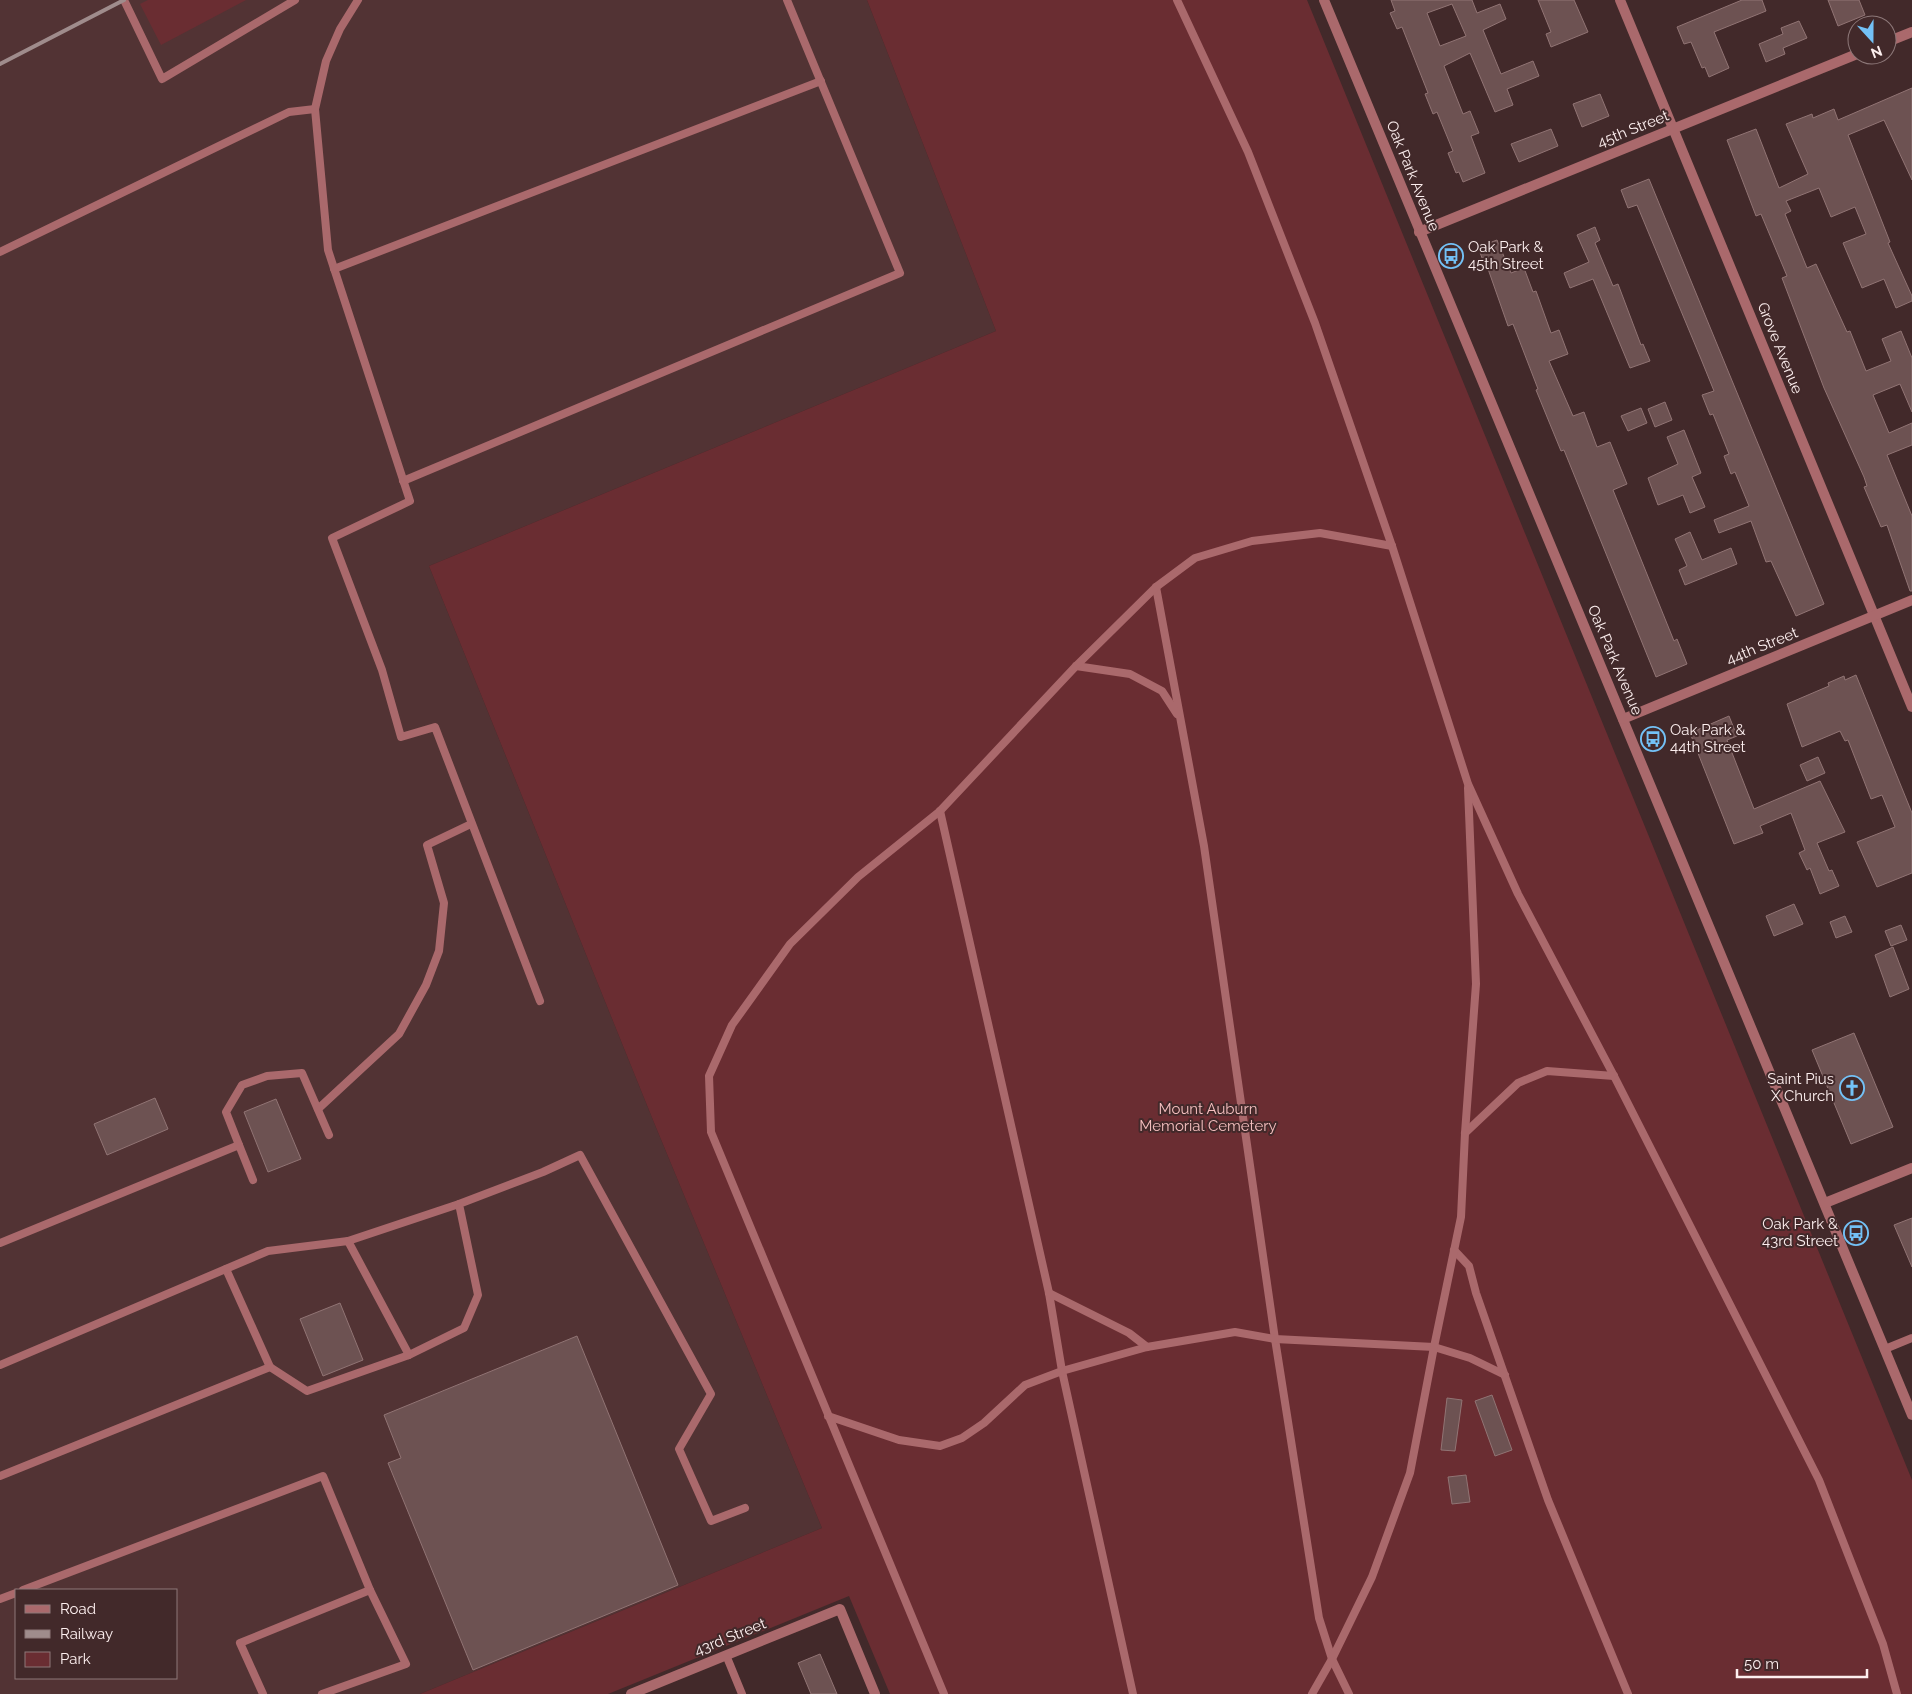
<svg xmlns="http://www.w3.org/2000/svg" width="1912" height="1694" viewBox="0 0 1912 1694" font-family="Raleway,sans-serif">
	<style>
		.built { fill: #523334; fill-rule: evenodd }
		.green { fill: #6a2d32 }
		.building { fill: #6d5252; stroke: #917474; fill-rule: evenodd }
		.lines { fill: none; stroke-linecap: round; stroke-linejoin: round }
		.service { stroke: #aa696c; stroke-width: 8 }
		.minor { stroke: #aa696c; stroke-width: 10 }
		.rail { stroke: #9f8c8c; stroke-width: 4 }
		.labels { text-anchor: middle; dominant-baseline: central; stroke-width: 4; stroke-linejoin: round; paint-order: stroke }
		.street-label { font-size: 15px; fill: #fdefef; stroke: #42292a }
		.poi-label { font-size: 15px; fill: #fdefef; stroke: #42292a; text-anchor: start }
		.park-label { font-size: 15px; fill: #f5bfbf; stroke: #42292a }
	</style>
	<rect width="100%" height="100%" fill="#42292a"/>
	<!-- built -->
	<path class="built" d="M 0,0 L 867,0 L 996,331 L 429,566 L 655,1125 L 822,1528 L 420,1694 L 0,1694 ZM 16,1590 L 176,1590 L 176,1678 L 16,1678 Z"/>
	<!-- green -->
	<g class="green">
		<path d="M 148,0 L 246,0 L 161,45 L 140,4 Z"/>
		<path d="M 867,0 L 1307,0 L 1912,1480 L 1912,1694 L 890,1694 L 849,1596 L 608,1694 L 420,1694 L 822,1528 L 655,1125 L 429,566 L 996,331 Z"/>
	</g>
	<!-- building -->
	<g class="building">
		<path d="M 1391,0 L 1472,0 L 1477,13 L 1500,4 L 1506,19 L 1483,30 L 1501,74 L 1533,61 L 1539,76 L 1507,89 L 1513,105 L 1495,112 L 1470,53 L 1444,66 L 1463,114 L 1470,111 L 1479,133 L 1471,136 L 1485,173 L 1463,182 L 1459,172 L 1456,173 L 1448,153 L 1453,151 L 1437,112 L 1433,114 L 1425,94 L 1428,93 L 1402,27 L 1397,29 L 1390,13 L 1395,11 ZM 1452,4 L 1466,36 L 1440,46 L 1427,13 Z"/>
		<path d="M 1538,0 L 1574,0 L 1588,32 L 1551,47 L 1546,34 L 1551,32 Z"/>
		<path d="M 1742,0 L 1762,0 L 1766,11 L 1714,32 L 1729,68 L 1709,77 L 1705,67 L 1702,68 L 1691,42 L 1684,44 L 1677,27 Z"/>
		<path d="M 1828,0 L 1859,0 L 1865,15 L 1838,26 Z"/>
		<path d="M 1799,21 L 1807,38 L 1783,48 L 1785,54 L 1766,62 L 1759,44 L 1783,34 L 1781,28 Z"/>
		<path d="M 1912,88 L 1912,180 L 1884,120 L 1848,135 L 1890,242 L 1888,243 L 1912,296 L 1912,301 L 1896,308 L 1884,279 L 1862,288 L 1843,243 L 1866,234 L 1855,207 L 1831,217 L 1819,188 L 1786,201 L 1791,211 L 1785,214 L 1807,268 L 1816,264 L 1847,332 L 1850,331 L 1866,371 L 1891,361 L 1882,339 L 1901,331 L 1912,358 L 1912,412 L 1900,384 L 1873,395 L 1889,433 L 1912,423 L 1912,445 L 1887,455 L 1912,516 L 1912,591 L 1910,591 L 1887,525 L 1881,527 L 1864,487 L 1867,486 L 1864,477 L 1824,388 L 1782,278 L 1787,276 L 1761,214 L 1756,216 L 1727,140 L 1756,129 L 1779,188 L 1808,174 L 1786,124 L 1812,114 L 1813,118 L 1834,109 L 1838,120 Z"/>
		<path d="M 1600,94 L 1609,116 L 1582,127 L 1573,104 Z"/>
		<path d="M 1551,129 L 1558,146 L 1519,162 L 1511,144 Z"/>
		<path d="M 1649,179 L 1824,604 L 1796,616 L 1771,561 L 1766,562 L 1751,521 L 1719,533 L 1714,520 L 1749,506 L 1735,472 L 1731,474 L 1724,456 L 1729,454 L 1713,414 L 1710,415 L 1702,395 L 1714,391 L 1701,359 L 1637,205 L 1628,208 L 1621,190 Z"/>
		<path d="M 1595,227 L 1600,240 L 1595,243 L 1613,286 L 1618,284 L 1641,345 L 1643,344 L 1650,361 L 1630,368 L 1593,279 L 1570,288 L 1564,273 L 1589,262 L 1577,235 Z"/>
		<path d="M 1497,240 L 1511,273 L 1524,268 L 1533,292 L 1536,291 L 1551,333 L 1559,330 L 1568,354 L 1549,361 L 1573,416 L 1584,412 L 1597,447 L 1610,442 L 1627,484 L 1613,490 L 1674,641 L 1677,639 L 1687,664 L 1656,677 L 1564,450 L 1561,451 L 1536,390 L 1538,389 L 1513,324 L 1508,326 L 1487,266 L 1485,266 L 1478,247 Z"/>
		<path d="M 1665,402 L 1672,420 L 1655,427 L 1648,409 Z"/>
		<path d="M 1641,408 L 1647,423 L 1628,431 L 1621,416 Z"/>
		<path d="M 1684,430 L 1701,473 L 1692,477 L 1705,507 L 1690,513 L 1683,495 L 1658,505 L 1648,478 L 1678,464 L 1667,437 Z"/>
		<path d="M 1690,532 L 1702,560 L 1731,548 L 1737,564 L 1685,585 L 1679,570 L 1687,566 L 1675,539 Z"/>
		<path d="M 1856,675 L 1912,813 L 1912,873 L 1877,887 L 1857,842 L 1895,827 L 1882,795 L 1871,799 L 1848,740 L 1845,741 L 1840,731 L 1802,747 L 1787,704 L 1829,686 L 1828,683 L 1844,676 L 1845,680 Z"/>
		<path d="M 1729,716 L 1737,736 L 1727,740 L 1754,809 L 1820,781 L 1845,832 L 1817,843 L 1829,871 L 1832,870 L 1839,886 L 1820,894 L 1810,868 L 1807,870 L 1799,853 L 1805,850 L 1791,813 L 1760,826 L 1763,833 L 1734,844 L 1690,733 Z"/>
		<path d="M 1818,757 L 1825,773 L 1807,781 L 1800,765 Z"/>
		<path d="M 1794,904 L 1803,924 L 1774,936 L 1766,916 Z"/>
		<path d="M 1845,916 L 1852,932 L 1836,938 L 1830,922 Z"/>
		<path d="M 1901,925 L 1907,940 L 1891,946 L 1885,931 Z"/>
		<path d="M 1893,947 L 1909,989 L 1890,997 L 1875,955 Z"/>
		<path d="M 1854,1033 L 1893,1127 L 1851,1144 L 1812,1050 Z"/>
		<path d="M 155,1098 L 168,1129 L 107,1155 L 94,1124 Z"/>
		<path d="M 276,1099 L 301,1159 L 268,1172 L 244,1112 Z"/>
		<path d="M 1912,1218 L 1912,1267 L 1894,1225 Z"/>
		<path d="M 340,1303 L 363,1360 L 323,1376 L 300,1319 Z"/>
		<path d="M 577,1336 L 678,1585 L 473,1670 L 388,1463 L 401,1458 L 384,1415 Z"/>
		<path d="M 1492,1395 L 1512,1450 L 1495,1456 L 1475,1401 Z"/>
		<path d="M 1447,1398 L 1462,1400 L 1455,1451 L 1441,1450 Z"/>
		<path d="M 1466,1475 L 1470,1502 L 1452,1504 L 1448,1477 Z"/>
		<path d="M 820,1654 L 837,1694 L 811,1694 L 798,1663 Z"/>
	</g>
	<g class="lines">
		<!-- service -->
		<g class="service">
			<path d="M 124,0 L 162,79 L 295,0"/>
			<path d="M 358,0 L 340,29 L 326,61 L 315,109 L 328,250 L 410,501 L 332,538 L 382,670 L 401,737 L 435,727 L 540,1001"/>
			<path d="M 1177,0 L 1248,152 L 1315,323 L 1392,546 L 1468,784 L 1518,894 L 1614,1076 L 1819,1480 L 1883,1644 L 1897,1694"/>
			<path d="M 0,252 L 289,112 L 315,109"/>
			<path d="M 334,269 L 821,81"/>
			<path d="M 403,481 L 900,273 L 787,0"/>
			<path d="M 1156,587 L 1204,846 L 1275,1339 L 1319,1618 L 1332,1659 L 1349,1694"/>
			<path d="M 1076,666 L 1130,674 L 1162,691 L 1177,714"/>
			<path d="M 940,811 L 1049,1293 L 1062,1371 L 1133,1694"/>
			<path d="M 318,1109 L 399,1034 L 426,985 L 439,951 L 444,903 L 427,845 L 471,824"/>
			<path d="M 1465,1133 L 1518,1083 L 1547,1071 L 1614,1076"/>
			<path d="M 239,1145 L 226,1112 L 242,1085 L 267,1076 L 302,1073 L 329,1135"/>
			<path d="M 348,1241 L 459,1204"/>
			<path d="M 0,1243 L 239,1145 L 253,1180"/>
			<path d="M 1454,1250 L 1469,1266 L 1476,1293 L 1548,1500 L 1628,1694"/>
			<path d="M 226,1269 L 270,1367"/>
			<path d="M 1049,1293 L 1129,1333 L 1147,1347"/>
			<path d="M 1885,1349 L 1912,1338"/>
			<path d="M 409,1355 L 464,1328 L 478,1295 L 459,1204 L 543,1172 L 580,1155 L 711,1394 L 679,1449 L 711,1521 L 745,1508"/>
			<path d="M 0,1365 L 268,1251 L 348,1241 L 409,1355 L 307,1391 L 270,1367 L 0,1476"/>
			<path d="M 828,1416 L 899,1440 L 940,1446 L 962,1438 L 984,1423 L 1025,1385 L 1062,1371 L 1147,1347 L 1235,1332 L 1275,1339 L 1434,1347 L 1470,1358 L 1505,1375"/>
			<path d="M 23,1590 L 323,1476 L 370,1590 L 406,1664 L 322,1694"/>
			<path d="M 0,1599 L 16,1593"/>
			<path d="M 726,1655 L 742,1694"/>
			<path d="M 263,1694 L 240,1643 L 370,1590"/>
			<path d="M 944,1694 L 711,1132 L 709,1076 L 732,1025 L 790,944 L 858,877 L 940,811 L 1076,666 L 1156,587 L 1195,558 L 1252,541 L 1320,533 L 1392,546"/>
			<path d="M 1312,1694 L 1332,1659 L 1372,1577 L 1410,1473 L 1434,1347 L 1461,1217 L 1465,1133 L 1476,984 L 1468,788"/>
		</g>
		<!-- minor -->
		<g class="minor">
			<path d="M 1324,0 L 1912,1415"/>
			<path d="M 1620,0 L 1912,707"/>
			<path d="M 1887,42 L 1912,32"/>
			<path d="M 1419,232 L 1857,54"/>
			<path d="M 1623,719 L 1912,600"/>
			<path d="M 1825,1203 L 1912,1168"/>
			<path d="M 631,1694 L 840,1609 L 875,1694"/>
		</g>
		<!-- rail -->
		<path class="rail" d="M 0,64 L 124,0"/>
	</g>
	<!-- icons -->
	<defs>
		<symbol id="bus-ring" viewBox="-11 -11 22 22"><circle r="9.5" fill="#42292a" stroke="#73c1f6" stroke-width="1.5"/><path d="M-5-6H5V4H4V6H2V4H-2V6H-4V4H-5ZM-3.5-4V0h7V-4ZM-3.5 1.2v1.5H-2V1.2ZM2 1.2v1.5H3.5V1.2Z" fill="#73c1f6"/></symbol>
		<symbol id="church-ring" viewBox="-11 -11 22 22"><circle r="9.5" fill="#42292a" stroke="#73c1f6" stroke-width="1.5"/><path d="M-1.2-6h2.4v3.5h3.3v2.4h-3.3V6h-2.4V-.1h-3.3v-2.4h3.3Z" fill="#73c1f6"/></symbol>
	</defs>
	<g fill-rule="evenodd">
		<use href="#bus-ring" x="1437" y="242" width="28" height="28"/>
		<use href="#bus-ring" x="1639" y="725" width="28" height="28"/>
		<use href="#church-ring" x="1838" y="1074" width="28" height="28"/>
		<use href="#bus-ring" x="1842" y="1219" width="28" height="28"/>
	</g>
	<g class="labels">
		<!-- street labels -->
		<g class="street-label">
			<text transform="translate(1633 129) rotate(-22)">45th Street</text>
			<text transform="translate(1413 176) rotate(68)">Oak Park Avenue</text>
			<text transform="translate(1780 348) rotate(68)">Grove Avenue</text>
			<text transform="translate(1762 646) rotate(-22)">44th Street</text>
			<text transform="translate(1615 660) rotate(67)">Oak Park Avenue</text>
			<text transform="translate(730 1637) rotate(-22)">43rd Street</text>
		</g>
		<!-- poi labels -->
		<g class="poi-label">
			<text x="1468" y="247">Oak Park &amp;<tspan x="1468" dy="17">45th Street</tspan></text>
			<text x="1670" y="730">Oak Park &amp;<tspan x="1670" dy="17">44th Street</tspan></text>
			<text x="1834" y="1079" text-anchor="end">Saint Pius<tspan x="1834" dy="17">X Church</tspan></text>
			<text x="1838" y="1224" text-anchor="end">Oak Park &amp;<tspan x="1838" dy="17">43rd Street</tspan></text>
		</g>
		<!-- park labels -->
		<g class="park-label">
			<text x="1208" y="1109">Mount Auburn<tspan x="1208" dy="17">Memorial Cemetery</tspan></text>
		</g>
	</g>
	<!-- legend -->
	<rect x="15" y="1589" width="162" height="90" fill="#42292a" stroke="#8d7879"/>
	<rect x="25" y="1605" width="25" height="8" fill="#aa696c" stroke="#8d7879"/>
	<text x="60" y="1614" font-size="15" fill="#fdefef">Road</text>
	<rect x="25" y="1630" width="25" height="8" fill="#9f8c8c" stroke="#8d7879"/>
	<text x="60" y="1639" font-size="15" fill="#fdefef">Railway</text>
	<rect x="25" y="1652" width="25" height="15" fill="#6a2d32" stroke="#8d7879"/>
	<text x="60" y="1664" font-size="15" fill="#fdefef">Park</text>
	<!-- north arrow -->
	<g transform="translate(1872 40) rotate(159)"><circle r="24" fill="#42292a" stroke="#8d7879"/>
	<path d="M0-4L9 19L0 12L-9 19Z" fill="#73c1f6"/>
	<text y="-8" font-size="14" font-weight="bold" text-anchor="middle" fill="#fdefef">N</text>
	</g>
	<!-- scale -->
	<path d="M1737 1669v8h130v-8" fill="none" stroke="#fdefef" stroke-width="2.5"/>
	<text x="1744" y="1669" font-size="15" fill="#fdefef" stroke="#42292a" stroke-width="4" paint-order="stroke">50 m</text>
</svg>
